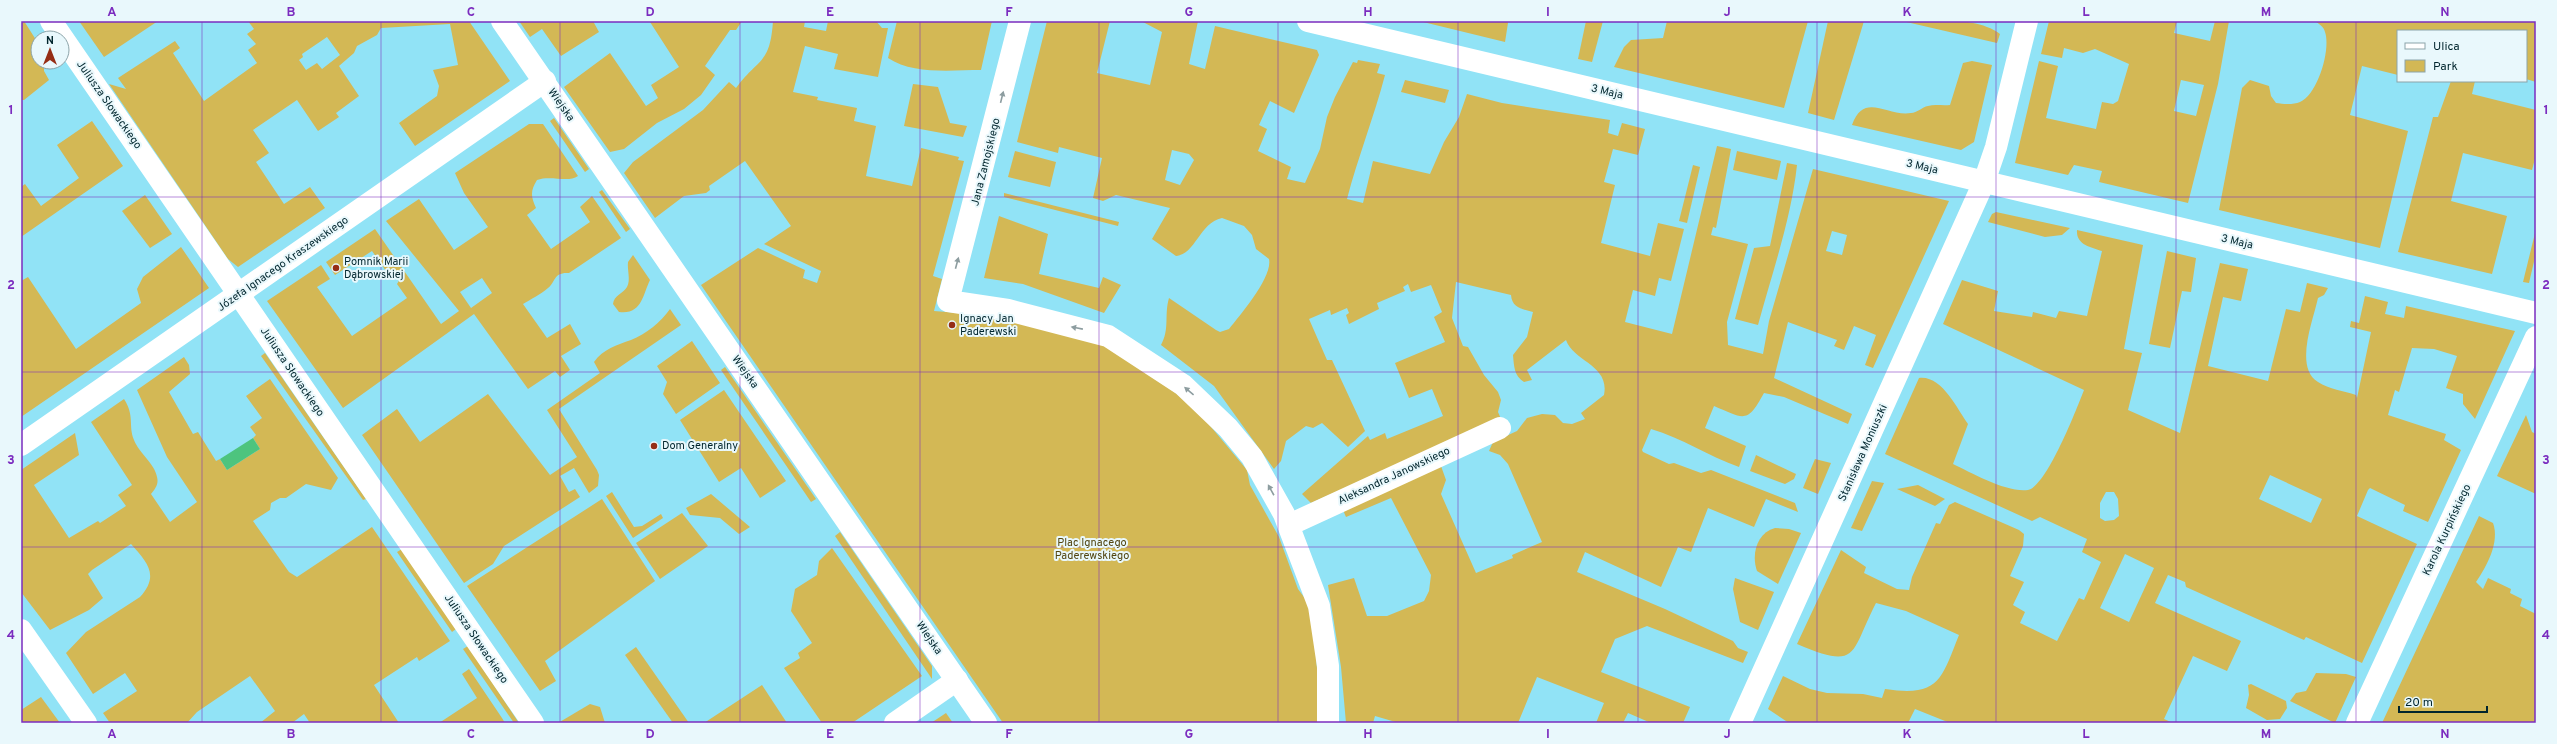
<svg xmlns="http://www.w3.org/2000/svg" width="2557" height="744" viewBox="0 0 2557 744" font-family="Overpass,sans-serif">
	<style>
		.green { fill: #d3b855; fill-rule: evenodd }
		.water { fill: #4dc47e }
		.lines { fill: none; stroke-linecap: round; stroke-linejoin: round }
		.minor { stroke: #fff; stroke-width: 22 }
		.oneway { fill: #8d9da0 }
		.grid { fill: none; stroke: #7b2cbf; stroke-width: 1; stroke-opacity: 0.55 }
		.poi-dot { fill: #962e15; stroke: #e9f8fc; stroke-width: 1.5 }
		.labels { text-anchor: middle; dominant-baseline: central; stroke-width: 4; stroke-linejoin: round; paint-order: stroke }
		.street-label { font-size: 11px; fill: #01252d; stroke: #e9f8fc }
		.poi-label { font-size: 11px; fill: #01252d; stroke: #e9f8fc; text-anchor: start }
		.park-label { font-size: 11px; fill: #524510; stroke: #e9f8fc }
		.neatline { fill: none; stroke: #7b2cbf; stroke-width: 1.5 }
		.grid-label { font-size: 13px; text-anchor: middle; font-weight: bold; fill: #7b2cbf }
	</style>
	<rect width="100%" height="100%" fill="#91e3f6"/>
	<!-- green -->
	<g class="green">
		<path d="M 21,21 L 24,21 L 38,43 L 38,62 L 44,62 L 44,71 L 49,80 L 24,100 L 21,100 Z"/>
		<path d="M 79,21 L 158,21 L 104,57 Z"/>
		<path d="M 248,21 L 469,21 L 510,81 L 415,146 L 399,123 L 437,96 L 439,86 L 433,70 L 458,65 L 450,24 L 381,28 L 377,35 L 357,46 L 354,53 L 339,66 L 359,96 L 336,113 L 339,117 L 318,131 L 297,100 L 253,130 L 269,153 L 256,162 L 284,204 L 310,187 L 325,208 L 238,267 L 228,259 L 109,84 L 126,89 L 118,78 L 175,41 L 180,48 L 173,53 L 204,101 L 257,63 L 248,50 L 256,44 L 247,34 L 254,29 ZM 327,37 L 340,55 L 322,69 L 317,63 L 306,70 L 299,60 L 303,57 L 302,54 Z"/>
		<path d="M 519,21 L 593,21 L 599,32 L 561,56 L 542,29 L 530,37 Z"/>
		<path d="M 651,21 L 742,21 L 736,30 L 730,30 L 705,66 L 715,75 L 701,95 L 684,109 L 657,123 L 624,149 L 610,152 L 564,87 L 610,53 L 646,106 L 658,98 L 651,85 L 679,67 L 650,22 Z"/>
		<path d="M 773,21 L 805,21 L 804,27 L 826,31 L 828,21 L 876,21 L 882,28 L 888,28 L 878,77 L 834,69 L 838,54 L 805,46 L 793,92 L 818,97 L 817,100 L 857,108 L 854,121 L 876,126 L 866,176 L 912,186 L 921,148 L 959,157 L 958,160 L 964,161 L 933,276 L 942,279 L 934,311 L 998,316 L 1106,345 L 1177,394 L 1202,416 L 1247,470 L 1250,485 L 1279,537 L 1298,589 L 1307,601 L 1314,632 L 1318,681 L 1317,723 L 1003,723 L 701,285 L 758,248 L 805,270 L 803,278 L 817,283 L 821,271 L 764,244 L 791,226 L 745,161 L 709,186 L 710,190 L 706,193 L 684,196 L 655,218 L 624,173 L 633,162 L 703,110 L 729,82 L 736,88 C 759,57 770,65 773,21 Z"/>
		<path d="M 897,21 L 992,21 L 981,70 C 952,70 913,75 888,58 Z"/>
		<path d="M 1047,21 L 1110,21 L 1097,73 L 1150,85 L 1162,32 L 1141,21 L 1198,21 L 1189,64 L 1205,69 L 1215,26 L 1317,50 L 1319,55 L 1294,113 L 1270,101 L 1259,125 L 1267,129 L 1258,151 L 1291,167 L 1287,179 L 1305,183 L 1320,149 L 1327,117 L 1335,97 L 1353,62 L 1357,63 L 1358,60 L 1380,64 L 1377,73 L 1385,75 C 1374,117 1358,157 1347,199 L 1363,203 L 1373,161 L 1430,174 L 1444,142 L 1459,117 L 1467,94 L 1502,103 L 1610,120 L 1608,133 L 1618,136 L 1622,123 L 1645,129 L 1638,155 L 1613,149 L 1604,182 L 1615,185 L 1601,243 L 1650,256 L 1658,223 L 1684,229 L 1671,281 L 1659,278 L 1655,296 L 1633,290 L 1625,322 L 1672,334 L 1717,146 L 1731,149 L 1716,228 L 1713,227 L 1711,235 L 1748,244 L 1727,322 L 1728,345 L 1763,354 L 1769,321 L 1813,169 L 1949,201 L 1873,368 L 1865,365 L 1876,335 L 1854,326 L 1844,350 L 1834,346 L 1837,340 L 1788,322 L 1774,378 L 1852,414 L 1848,424 L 1784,397 L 1764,393 C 1747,424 1745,419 1714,406 L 1705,428 L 1746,446 L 1739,467 C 1708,456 1682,438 1651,429 L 1642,450 L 1643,452 L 1669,464 L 1674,463 L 1701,473 L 1711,470 L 1795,503 L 1798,512 L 1766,499 L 1754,527 L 1708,508 L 1691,552 L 1678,547 L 1661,587 L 1585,552 L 1577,572 L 1665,609 L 1733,641 L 1738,648 L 1748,652 L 1743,663 L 1647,626 L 1615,639 L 1601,672 L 1690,707 L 1683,723 L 1651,723 L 1628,713 L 1623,723 L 1596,723 L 1604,703 L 1537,677 L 1518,723 L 1399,723 L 1375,716 L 1373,723 L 1346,723 L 1341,667 L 1328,585 L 1354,578 L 1367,616 L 1387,616 L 1424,601 L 1429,591 L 1431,575 L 1391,498 L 1346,517 L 1343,510 L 1441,466 L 1446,480 L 1441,494 L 1476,573 L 1513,558 L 1512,555 L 1542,542 L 1508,464 L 1500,455 L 1489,451 L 1493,442 L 1517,431 L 1527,418 L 1542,414 L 1555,415 L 1563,423 L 1572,424 L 1585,419 L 1581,413 L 1604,395 C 1610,365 1574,362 1566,340 L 1527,370 L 1532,380 L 1524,382 C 1514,376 1514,366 1513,355 L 1527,337 L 1533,312 C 1522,309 1512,308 1511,295 L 1456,282 L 1452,318 L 1463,346 L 1468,347 L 1484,375 L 1498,392 L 1501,400 L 1498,412 L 1501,419 L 1311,503 L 1302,494 L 1368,436 L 1370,440 L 1385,433 L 1387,439 L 1443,416 L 1432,389 L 1409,398 L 1395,363 L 1445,342 L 1434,317 L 1442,312 L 1431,285 L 1411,292 L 1408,284 L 1403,287 L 1405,291 L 1377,303 L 1379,309 L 1349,324 L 1346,315 L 1349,313 L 1347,308 L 1331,315 L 1330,310 L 1309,319 L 1327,360 L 1332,360 L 1365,431 L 1348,447 L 1322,423 L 1313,428 L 1306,426 L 1286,441 L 1281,461 L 1274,469 L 1214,386 L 1161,345 C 1170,329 1164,315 1169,298 L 1216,330 L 1220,332 L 1229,329 C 1240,315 1273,277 1269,259 L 1256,249 L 1252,235 L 1244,226 L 1222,218 C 1199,223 1196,254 1176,256 L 1152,239 L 1170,208 L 1116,195 L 1103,201 L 1093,198 L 1102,158 L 1059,147 L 1058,153 L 1017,142 ZM 1172,150 L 1189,154 L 1194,160 L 1180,185 L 1165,180 ZM 1832,231 L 1847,235 L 1842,255 L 1826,251 Z"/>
		<path d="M 1419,21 L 1507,21 L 1508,23 L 1505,42 Z"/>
		<path d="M 1586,21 L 1603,21 L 1592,62 L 1578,59 Z"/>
		<path d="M 1667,21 L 1808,21 L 1784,108 L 1614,67 L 1624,47 L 1631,40 L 1663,38 Z"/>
		<path d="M 1828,21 L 1864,21 L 1834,120 L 1808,113 Z"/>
		<path d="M 1902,21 C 1932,21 1976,16 2000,34 L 1997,43 Z"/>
		<path d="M 2049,21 L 2177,21 L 2174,33 L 2210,41 L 2215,21 L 2229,21 L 2218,84 L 2188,203 L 2099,182 L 2102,171 L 2074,165 L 2068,175 L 2015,163 L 2039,61 L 2058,66 L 2046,118 L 2096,129 L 2102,102 L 2113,104 L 2118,101 L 2129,64 L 2095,49 L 2083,53 L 2064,48 L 2062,58 L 2041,54 ZM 2181,80 L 2204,85 L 2196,116 L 2174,111 Z"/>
		<path d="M 2315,21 L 2536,21 L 2536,82 L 2526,79 L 2526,31 L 2398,31 L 2398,75 L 2362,66 L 2350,115 L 2408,131 L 2380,248 L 2219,210 L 2242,88 L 2250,80 L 2269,86 L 2271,96 L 2276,103 C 2283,104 2293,105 2300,102 C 2318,94 2331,49 2325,32 C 2324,27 2319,24 2315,21 Z"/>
		<path d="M 1972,61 L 1992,65 L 1974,142 L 1961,150 L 1852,125 C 1864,91 1887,117 1911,113 C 1917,113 1922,107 1928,106 C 1935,104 1942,106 1950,105 L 1963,63 Z"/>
		<path d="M 1405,80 L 1449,90 L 1445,103 L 1401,92 Z"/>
		<path d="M 2451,81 L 2475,81 L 2472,94 L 2536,110 L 2536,155 L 2532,170 L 2463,153 L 2451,201 L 2507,216 L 2492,274 L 2398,252 L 2433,117 L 2438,117 Z"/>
		<path d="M 913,84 L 938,87 L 950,123 L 967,126 L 963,137 L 904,126 Z"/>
		<path d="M 554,118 L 589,169 L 585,172 L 550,121 Z"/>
		<path d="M 92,121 L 123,166 L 21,237 L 21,187 L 25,184 L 41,206 L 79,178 L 57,145 Z"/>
		<path d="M 529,124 L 543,124 L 578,176 C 568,183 551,175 537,180 C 530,191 531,197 536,208 L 527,215 L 551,249 L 590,222 L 580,207 L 592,196 L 621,238 L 569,273 C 553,272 556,282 548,288 C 540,295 531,299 523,304 L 547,338 L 570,324 L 581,344 L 561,356 L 570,370 L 560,377 L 555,371 L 528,389 L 474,314 L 343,408 L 267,301 L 321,265 L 330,279 L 317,287 L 352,336 L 407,298 L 397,284 L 400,279 L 398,273 L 392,269 L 386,271 L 372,251 L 335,275 L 326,262 L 375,229 L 441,324 L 459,311 L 386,221 L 419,199 L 454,250 L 488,227 L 464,193 L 455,173 ZM 482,278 L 492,293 L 471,308 L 460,292 Z"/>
		<path d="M 1015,151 L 1056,162 L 1050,187 L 1008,177 Z"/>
		<path d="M 1737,151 L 1781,161 L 1777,180 L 1733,170 Z"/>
		<path d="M 1787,163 L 1797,165 C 1791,220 1772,273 1758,325 L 1735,319 L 1754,248 L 1770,246 Z"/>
		<path d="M 1693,165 L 1700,167 L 1687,223 L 1679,221 Z"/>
		<path d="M 602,190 L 630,229 L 626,232 L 599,192 Z"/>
		<path d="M 1004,193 L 1119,222 L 1118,226 L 1004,197 Z"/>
		<path d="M 145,195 L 172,234 L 150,248 L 122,211 Z"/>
		<path d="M 1996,212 L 2070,228 L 2062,235 L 2045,237 L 1988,222 L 1992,214 Z"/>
		<path d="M 999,216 L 1048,234 L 1039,274 L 1099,288 L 1103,277 L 1121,285 L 1104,313 L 1023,284 L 984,278 Z"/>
		<path d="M 2536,229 L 2536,253 L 2529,283 L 2523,282 Z"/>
		<path d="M 2077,230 L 2143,245 L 2124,349 L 2142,353 L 2128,410 L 2180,433 L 2220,263 L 2248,269 L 2241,301 L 2223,297 L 2208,366 L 2268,381 L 2286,309 L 2300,312 L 2307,283 L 2328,288 L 2324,295 L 2318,298 C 2313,321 2294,367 2318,382 C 2329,389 2344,391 2356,395 L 2357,398 L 2371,332 L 2350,327 L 2351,321 L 2359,323 L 2365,296 L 2388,302 L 2385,314 L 2404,318 L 2406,306 L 2515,331 L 2475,419 L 2463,404 L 2463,394 L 2446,388 L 2457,356 L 2434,349 L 2412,348 L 2399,392 L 2395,390 L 2388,415 L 2446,434 L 2444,440 L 2461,450 L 2428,522 L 2403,511 L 2405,505 L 2370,488 L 2368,490 L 2357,516 L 2417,544 L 2362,663 L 2306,637 L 2304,640 L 2186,587 L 2185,582 L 2168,575 L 2155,603 L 2241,641 L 2227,671 L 2193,656 L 2164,719 L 2173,723 L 1950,723 L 1915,709 L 1908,723 L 1789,723 L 1768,709 L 1783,676 L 1810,689 L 1827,693 L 1863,694 L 1882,698 L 1885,689 C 1939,697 1941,680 1959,635 L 1906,611 L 1876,603 C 1850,653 1860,671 1797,644 L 1841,550 L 1866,567 L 1864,573 L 1897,589 L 1909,590 L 1912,577 L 1936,523 L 1940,524 L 1949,505 L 1955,502 L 2019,530 L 2024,534 L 2023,546 L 2010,576 L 2024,582 L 2013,605 L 2025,612 L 2020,623 L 2057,641 L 2079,598 L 2084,600 L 2101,562 L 2082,552 L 2087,539 L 2040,517 L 2032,521 L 1885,454 L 1919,378 C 1942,375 1957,409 1968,424 L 1953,464 C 1972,473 2007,493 2028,490 C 2047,486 2077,408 2084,390 L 1943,324 L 1962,280 L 1998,291 L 1994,311 L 2032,317 L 2033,312 L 2056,318 L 2059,311 L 2087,316 L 2102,251 C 2091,247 2076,245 2077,230 ZM 2270,475 L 2322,499 L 2311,523 L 2259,499 ZM 2106,492 L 2114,492 L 2118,499 L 2119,516 L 2114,520 L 2105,521 L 2100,518 L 2100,503 ZM 2125,554 L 2154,568 L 2129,622 L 2100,608 Z"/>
		<path d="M 181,247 L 209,288 L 21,417 L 21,281 L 28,277 L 76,349 L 141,303 L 137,289 L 143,277 Z"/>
		<path d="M 2167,251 L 2196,258 L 2191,292 L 2182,291 L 2170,348 L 2149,344 Z"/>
		<path d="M 633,255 L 650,280 C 643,294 642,315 619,312 L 613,304 C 614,295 623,294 627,287 C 631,280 627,270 628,262 Z"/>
		<path d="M 670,309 L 681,325 L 559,409 L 597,470 L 599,475 L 598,486 L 589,493 L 574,468 L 560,476 L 569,492 L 575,489 L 580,497 L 504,546 L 493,564 L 464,583 L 362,435 L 397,409 L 420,442 L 488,394 L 550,475 L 577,457 L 547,410 L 600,373 L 594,362 C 603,349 617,345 631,340 C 646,334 661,322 670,309 Z"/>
		<path d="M 692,341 L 720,383 L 676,414 L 663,394 L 667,382 L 657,366 Z"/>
		<path d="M 265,353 L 366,499 L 363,500 L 261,356 Z"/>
		<path d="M 184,357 L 189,365 L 190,374 L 169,392 L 193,434 L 198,432 L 216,461 L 220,459 L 227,470 L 260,449 L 253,438 L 256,435 L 250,427 L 262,418 L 246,396 L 270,379 L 338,478 L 331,490 L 306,484 L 286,498 L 280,498 L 271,503 L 270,510 L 253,521 L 289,572 L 297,577 L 372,527 L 450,641 L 419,661 L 417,657 L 374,685 L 399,723 L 310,723 L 304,714 L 292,723 L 260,723 L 275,711 L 250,676 L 197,712 L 187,723 L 110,723 L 103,713 L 137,691 L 125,673 L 93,694 L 66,653 L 86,632 L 140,597 C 160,575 147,562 131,544 L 92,570 L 88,574 L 103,598 L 89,610 L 50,630 L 21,592 L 21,470 L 75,433 L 79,455 L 34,485 L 69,538 L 98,521 L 100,523 L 126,506 L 118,495 L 132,485 L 91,422 L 124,399 C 135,416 128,425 134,440 C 139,453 155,464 157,477 C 159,484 155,489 151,494 L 170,522 L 197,502 L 167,457 L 137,390 Z"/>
		<path d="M 725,367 L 816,499 L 811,502 L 721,370 Z"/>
		<path d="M 724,390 L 786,481 L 760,498 L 741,468 L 719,482 L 680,420 Z"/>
		<path d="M 2526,415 L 2532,432 L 2536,434 L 2536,494 L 2497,476 Z"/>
		<path d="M 1756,455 L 1796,474 L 1794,479 L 1785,484 L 1750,471 Z"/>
		<path d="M 1815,459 L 1831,463 L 1818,494 L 1803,488 Z"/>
		<path d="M 1872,481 L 1884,483 L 1862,531 L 1851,528 Z"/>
		<path d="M 1918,485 L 1945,499 L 1935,506 L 1897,489 Z"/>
		<path d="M 612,492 L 634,527 L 642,526 L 661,514 L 663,518 L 633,538 L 606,496 Z"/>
		<path d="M 711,494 L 750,527 L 739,534 L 720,518 L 690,515 L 686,508 Z"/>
		<path d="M 602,499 L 655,581 L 545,661 L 556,681 L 540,691 L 467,586 Z"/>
		<path d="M 682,513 L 708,546 L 660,579 L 636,543 Z"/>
		<path d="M 2479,516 L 2493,523 C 2500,542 2487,566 2476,582 L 2483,589 L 2488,578 L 2511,589 L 2510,593 L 2522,599 L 2520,606 L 2536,614 L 2536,723 L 2382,723 Z"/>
		<path d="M 1775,528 L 1789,529 L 1801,533 L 1778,584 L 1757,571 C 1751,554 1757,533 1775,528 Z"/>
		<path d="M 840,532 L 932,666 L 932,679 L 835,536 Z"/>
		<path d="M 832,548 L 922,676 L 852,723 L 822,723 L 784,668 L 800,658 L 798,653 L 812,643 L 791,611 L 795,589 L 817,575 L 819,561 Z"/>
		<path d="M 402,549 L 456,629 L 452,632 L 397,552 Z"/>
		<path d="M 1735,578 L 1774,592 L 1758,630 L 1740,622 L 1733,589 Z"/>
		<path d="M 468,646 L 519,723 L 514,723 L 463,649 Z"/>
		<path d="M 636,647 L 689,723 L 673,723 L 625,655 Z"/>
		<path d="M 469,669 L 502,718 L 505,723 L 439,723 L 477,698 L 462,674 Z"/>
		<path d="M 2316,673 L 2346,674 L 2356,677 L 2335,723 L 2290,701 L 2296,693 L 2306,691 Z"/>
		<path d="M 2251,684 L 2286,701 L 2287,708 L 2280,719 L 2267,720 L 2246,708 L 2249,695 L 2248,685 Z"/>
		<path d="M 762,685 L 787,723 L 704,723 Z"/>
		<path d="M 41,697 L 60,723 L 21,723 L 21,710 Z"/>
		<path d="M 590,704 L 600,707 L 605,723 L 558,723 Z"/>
		<path d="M 946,713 L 953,723 L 931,723 Z"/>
	</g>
	<!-- water -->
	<path class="water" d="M 253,438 L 260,449 L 227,470 L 220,459 Z"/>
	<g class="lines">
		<!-- minor -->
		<g class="minor">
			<path d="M 51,21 L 533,723"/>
			<path d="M 502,21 L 986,723"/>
			<path d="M 1020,21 L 948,301 L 1008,310 L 1108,336 L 1183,385 L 1228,428 L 1252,457 L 1284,514 L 1319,606 L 1328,666 L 1328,723"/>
			<path d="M 1308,21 L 2536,313"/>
			<path d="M 21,445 L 545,81"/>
			<path d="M 1289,525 L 1500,428"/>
			<path d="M 21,630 L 86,723"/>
			<path d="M 895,723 L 957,680"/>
			<path d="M 1740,723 L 1984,182 L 1996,147 L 2027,21"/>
			<path d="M 2357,723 L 2536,337"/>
		</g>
	</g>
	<!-- one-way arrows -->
	<defs><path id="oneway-solid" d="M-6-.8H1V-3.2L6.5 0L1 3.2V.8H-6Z"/></defs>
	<g class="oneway">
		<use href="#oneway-solid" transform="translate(1002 97) rotate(-76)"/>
		<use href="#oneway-solid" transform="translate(957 263) rotate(-75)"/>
		<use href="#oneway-solid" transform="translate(1077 328) rotate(-169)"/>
		<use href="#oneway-solid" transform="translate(1189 391) rotate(-140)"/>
		<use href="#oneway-solid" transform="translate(1271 490) rotate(-119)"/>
	</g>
	<!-- grid -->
	<path class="grid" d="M 202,21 L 202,723M 381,21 L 381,723M 560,21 L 560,723M 740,21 L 740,723M 920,21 L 920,723M 1099,21 L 1099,723M 1278,21 L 1278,723M 1458,21 L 1458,723M 1638,21 L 1638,723M 1817,21 L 1817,723M 1996,21 L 1996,723M 2176,21 L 2176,723M 2356,21 L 2356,723M 21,197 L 2536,197M 21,372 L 2536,372M 21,547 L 2536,547"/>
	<!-- markers -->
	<g class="poi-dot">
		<circle cx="336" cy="268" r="4"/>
		<circle cx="952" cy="325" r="4"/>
		<circle cx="654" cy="446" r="4"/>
	</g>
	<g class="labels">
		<!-- street labels -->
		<g class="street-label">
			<text transform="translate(1607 92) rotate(13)">3 Maja</text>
			<text transform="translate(109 105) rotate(55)">Juliusza Słowackiego</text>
			<text transform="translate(561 105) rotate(55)">Wiejska</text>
			<text transform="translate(986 162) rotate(-76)">Jana Zamojskiego</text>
			<text transform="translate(1922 167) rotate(13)">3 Maja</text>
			<text transform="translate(2237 242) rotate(13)">3 Maja</text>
			<text transform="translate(283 264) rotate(-35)">Józefa Ignacego Kraszewskiego</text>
			<text transform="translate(292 372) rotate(56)">Juliusza Słowackiego</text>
			<text transform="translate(745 372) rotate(55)">Wiejska</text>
			<text transform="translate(1863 453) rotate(-66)">Stanisława Moniuszki</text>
			<text transform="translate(1394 476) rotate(-25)">Aleksandra Janowskiego</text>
			<text transform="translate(2447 530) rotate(-65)">Karola Kurpińskiego</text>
			<text transform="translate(929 638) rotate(56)">Wiejska</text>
			<text transform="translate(476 639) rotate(56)">Juliusza Słowackiego</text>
		</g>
		<!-- poi labels -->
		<g class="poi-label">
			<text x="344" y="262">Pomnik Marii<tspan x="344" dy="13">Dąbrowskiej</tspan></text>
			<text x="960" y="319">Ignacy Jan<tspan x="960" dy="13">Paderewski</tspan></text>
			<text x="662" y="446">Dom Generalny</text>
		</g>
		<!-- park labels -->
		<g class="park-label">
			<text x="1092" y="543">Plac Ignacego<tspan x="1092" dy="13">Paderewskiego</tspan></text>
		</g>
	</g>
	<!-- border -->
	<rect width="2557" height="744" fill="none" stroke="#e9f8fc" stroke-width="44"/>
	<!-- legend -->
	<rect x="2397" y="30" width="130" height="52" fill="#e9f8fc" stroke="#8ca4a9"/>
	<rect x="2405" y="43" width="20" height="6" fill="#ffffff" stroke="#8ca4a9"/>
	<text x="2433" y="50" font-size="12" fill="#01252d">Ulica</text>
	<rect x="2405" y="60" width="20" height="12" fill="#d3b855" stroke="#8ca4a9"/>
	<text x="2433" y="70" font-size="12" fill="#01252d">Park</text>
	<!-- north arrow -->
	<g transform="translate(50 50)"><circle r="19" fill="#e9f8fc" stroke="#8ca4a9"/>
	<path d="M0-3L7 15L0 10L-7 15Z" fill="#962e15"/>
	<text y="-6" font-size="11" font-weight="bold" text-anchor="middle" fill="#01252d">N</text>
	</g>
	<!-- scale -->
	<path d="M2399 706v6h88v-6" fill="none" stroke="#01252d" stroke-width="2"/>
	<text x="2405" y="706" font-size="12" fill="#01252d" stroke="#e9f8fc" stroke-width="3" paint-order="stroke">20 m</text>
	<rect x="22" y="22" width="2513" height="700" class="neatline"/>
	<g class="grid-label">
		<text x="112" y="16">A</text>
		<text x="291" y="16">B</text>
		<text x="471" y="16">C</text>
		<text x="650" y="16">D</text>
		<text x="830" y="16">E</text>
		<text x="1009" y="16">F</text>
		<text x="1189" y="16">G</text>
		<text x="1368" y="16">H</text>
		<text x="1548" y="16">I</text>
		<text x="1727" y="16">J</text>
		<text x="1907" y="16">K</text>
		<text x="2086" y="16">L</text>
		<text x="2266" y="16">M</text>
		<text x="2445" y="16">N</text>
		<text x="11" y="114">1</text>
		<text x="2546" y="114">1</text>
		<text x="11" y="289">2</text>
		<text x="2546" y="289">2</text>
		<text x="11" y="464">3</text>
		<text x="2546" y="464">3</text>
		<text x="11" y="639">4</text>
		<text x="2546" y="639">4</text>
		<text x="112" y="738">A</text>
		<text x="291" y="738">B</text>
		<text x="471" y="738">C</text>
		<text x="650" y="738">D</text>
		<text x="830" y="738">E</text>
		<text x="1009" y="738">F</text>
		<text x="1189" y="738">G</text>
		<text x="1368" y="738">H</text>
		<text x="1548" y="738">I</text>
		<text x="1727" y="738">J</text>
		<text x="1907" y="738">K</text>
		<text x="2086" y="738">L</text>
		<text x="2266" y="738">M</text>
		<text x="2445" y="738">N</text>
	</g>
</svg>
